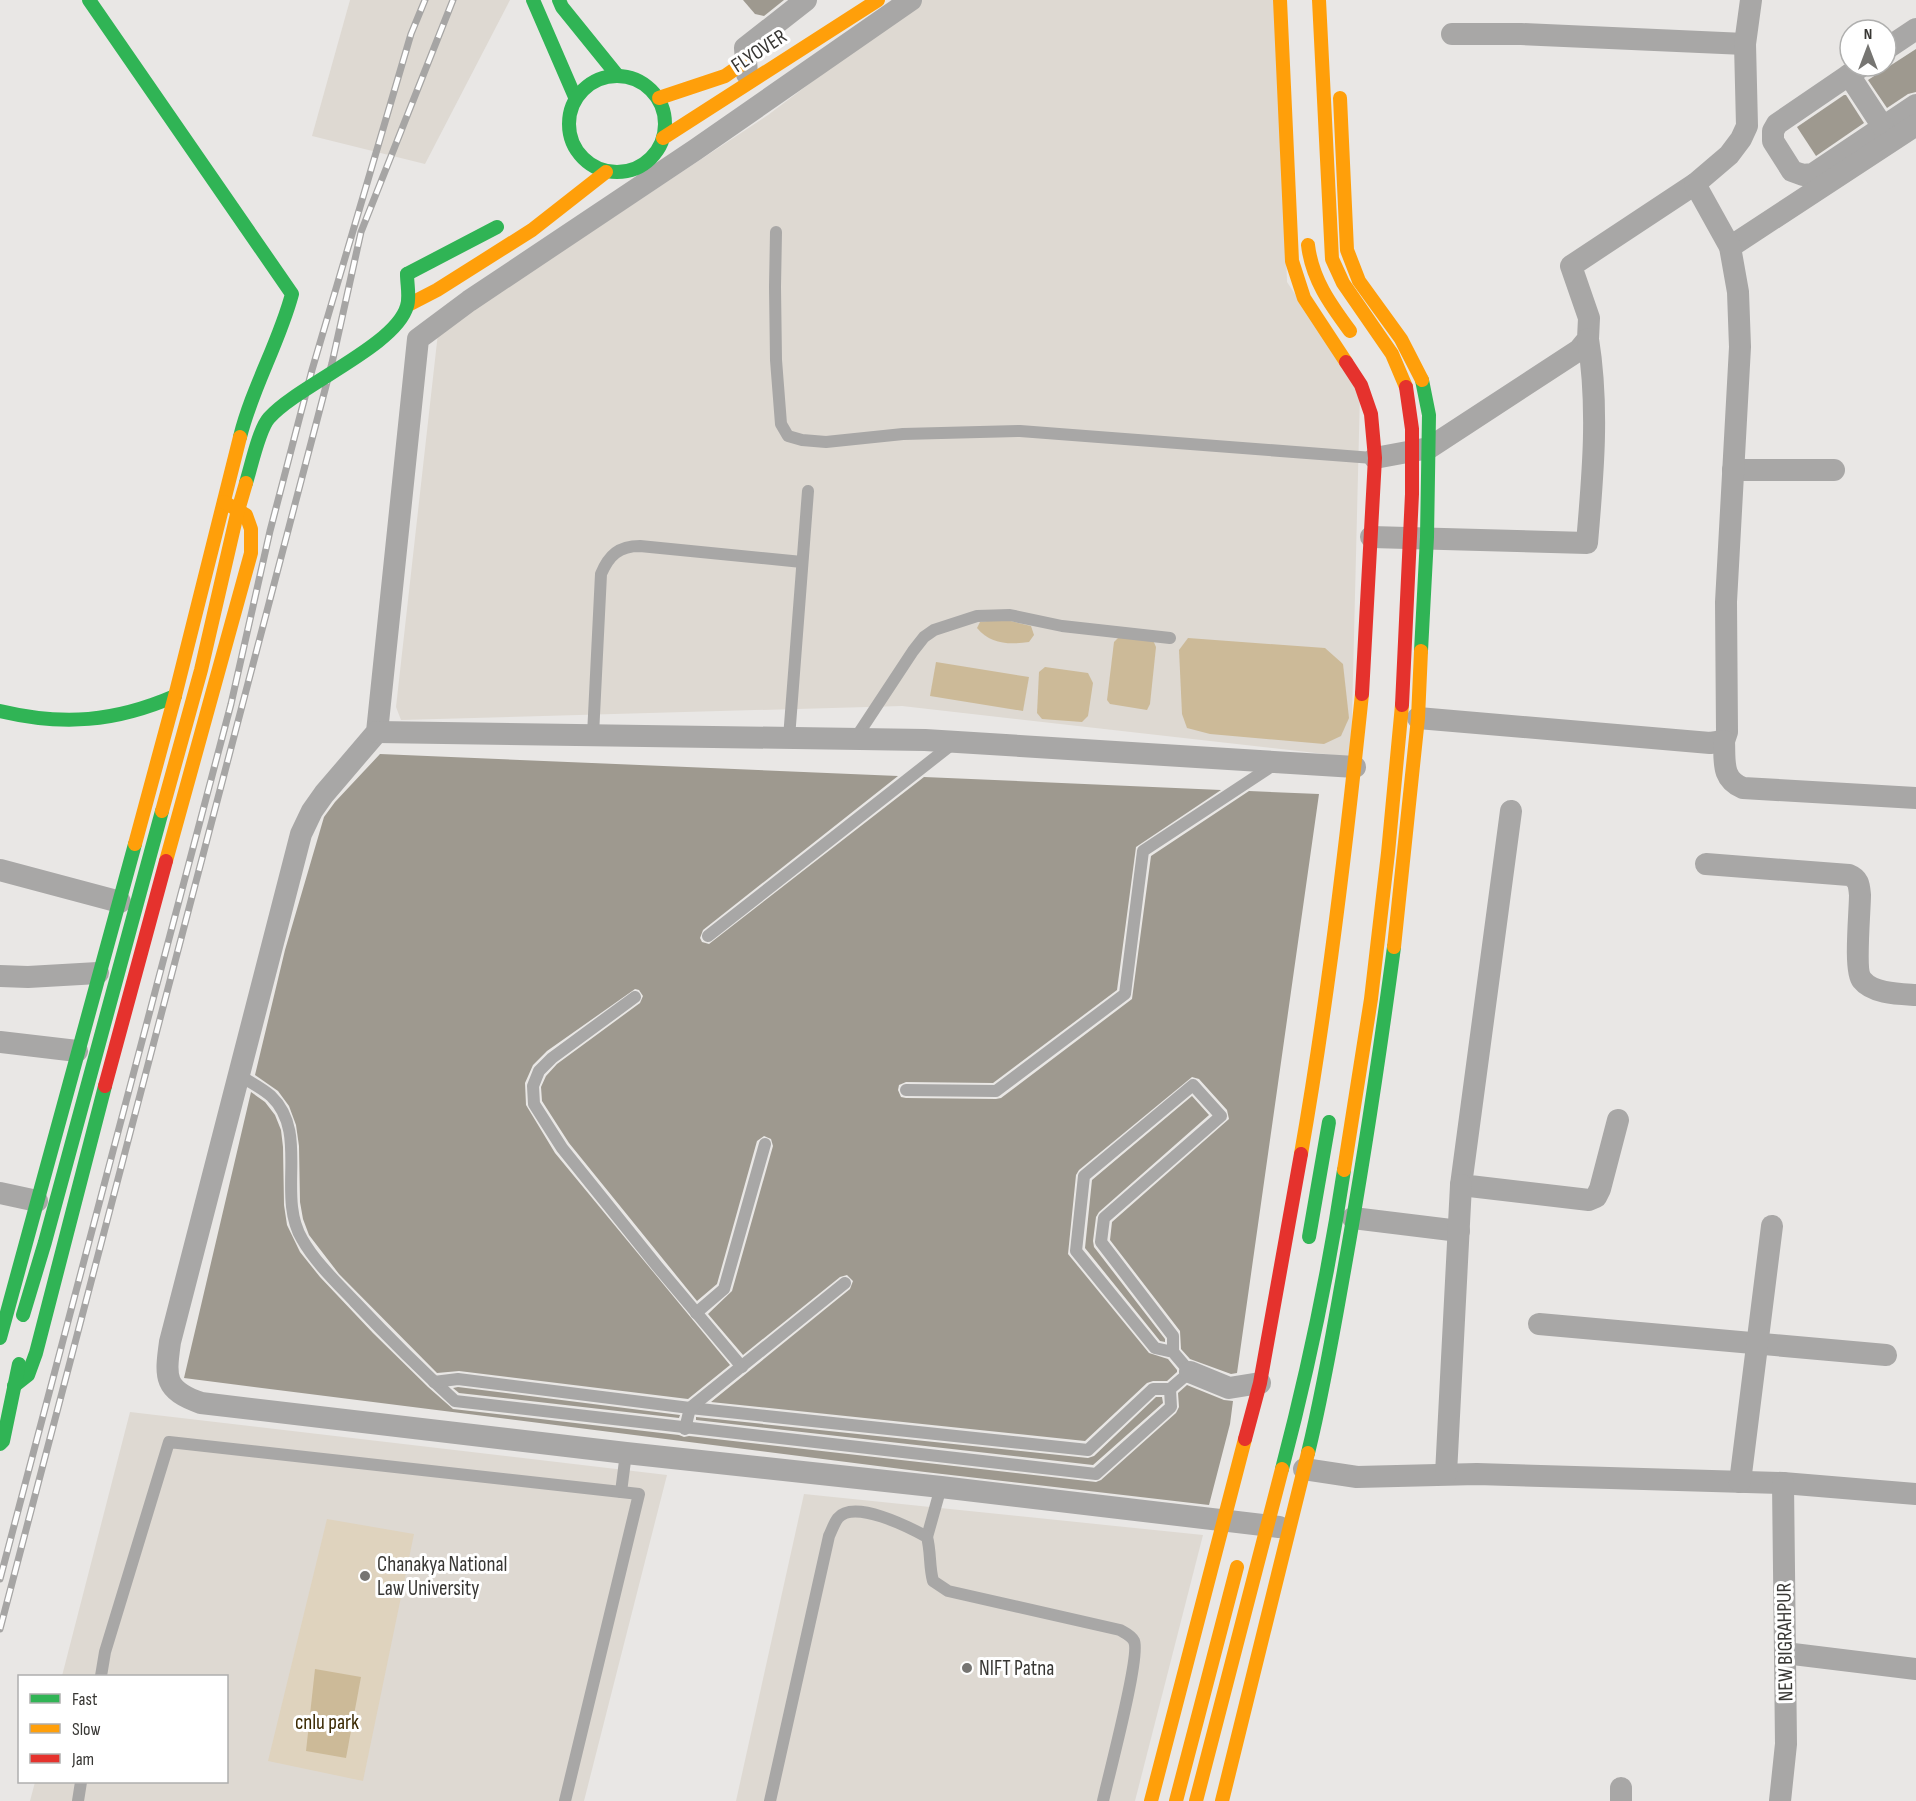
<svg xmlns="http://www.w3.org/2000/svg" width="1916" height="1801" viewBox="0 0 1916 1801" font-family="'Sofia Sans Condensed',sans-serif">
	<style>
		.built { fill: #ded9d2 }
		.green { fill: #dfd3be }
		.water { fill: #ccba98 }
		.building { fill: #9e998f }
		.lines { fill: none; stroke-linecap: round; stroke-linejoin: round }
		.lane { stroke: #a8a7a6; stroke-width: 12 }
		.street { stroke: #a8a7a6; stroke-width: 22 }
		.fast { stroke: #30b455; stroke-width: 14 }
		.slow { stroke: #ff9f0a; stroke-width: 14 }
		.jam { stroke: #e5322d; stroke-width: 14 }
		.rail-casing { stroke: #a6a5a4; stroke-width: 7 }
		.rail { stroke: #fff; stroke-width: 4.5; stroke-dasharray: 14; stroke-linecap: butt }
		.fast-bridge { stroke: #30b455; stroke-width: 14 }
		.slow-bridge { stroke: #ff9f0a; stroke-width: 14 }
		.jam-bridge { stroke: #e5322d; stroke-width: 14 }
		.poi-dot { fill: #767572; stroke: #fff; stroke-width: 2 }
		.labels { text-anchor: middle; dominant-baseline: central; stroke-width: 6; stroke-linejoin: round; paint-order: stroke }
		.street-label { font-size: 21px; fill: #383734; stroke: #fff }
		.poi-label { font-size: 21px; fill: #383734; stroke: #fff; text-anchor: start }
		.park-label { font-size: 21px; fill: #3a2800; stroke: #fff }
	</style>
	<rect width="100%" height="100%" fill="#e9e7e5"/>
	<!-- built -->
	<g class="built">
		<path d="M 350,0 L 510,0 L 425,164 L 312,136 Z"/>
		<path d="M 920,0 L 1278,0 L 1287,282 L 1360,393 L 1351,757 L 902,706 L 401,720 L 396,707 L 438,333 L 768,115 Z"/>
		<path d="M 130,1412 L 667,1475 L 584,1801 L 30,1801 L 35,1782 L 226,1782 L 226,1676 L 62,1676 Z"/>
		<path d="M 804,1494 L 1203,1535 L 1135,1801 L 736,1801 Z"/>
	</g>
	<!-- green -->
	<path class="green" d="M 327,1519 L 414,1534 L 363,1781 L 268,1761 Z"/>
	<!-- water -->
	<g class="water">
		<path d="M 1002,619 L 1031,626 L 1034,635 L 1029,642 C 1009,645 990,644 977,628 L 980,622 Z"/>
		<path d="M 1122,634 L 1152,638 L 1156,647 L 1150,704 L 1147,710 L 1110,704 L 1107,700 L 1114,642 Z"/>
		<path d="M 1188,638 L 1325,648 L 1343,664 L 1349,718 L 1341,736 L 1324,744 L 1210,734 L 1187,728 L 1182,714 L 1179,650 Z"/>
		<path d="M 936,662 L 1029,677 L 1023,711 L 930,696 Z"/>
		<path d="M 1045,667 L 1088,673 L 1093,683 L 1088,716 L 1082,722 L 1042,719 L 1037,713 L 1039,672 Z"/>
		<path d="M 315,1669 L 361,1677 L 346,1758 L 306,1751 Z"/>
	</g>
	<!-- building -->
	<g class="building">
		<path d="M 743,0 L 784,0 L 764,16 L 755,14 Z"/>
		<path d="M 1916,49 L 1916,92 L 1908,94 L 1887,108 L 1868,80 Z"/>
		<path d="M 1844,95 L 1846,95 L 1864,123 L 1816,156 L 1797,127 Z"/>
		<path d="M 380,754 L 898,776 L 703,930 L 700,938 L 702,942 L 709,944 L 924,777 L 1221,790 L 1136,847 L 1117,990 L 993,1083 L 906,1082 L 899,1085 L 898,1090 L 901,1097 L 906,1098 L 996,1099 L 1001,1098 L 1132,999 L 1151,856 L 1249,791 L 1319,794 L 1237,1373 L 1231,1374 L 1190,1359 L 1181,1349 L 1180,1331 L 1110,1240 L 1112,1222 L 1229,1119 L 1227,1110 L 1199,1079 L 1192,1077 L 1079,1170 L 1076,1175 L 1068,1254 L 1149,1353 L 1168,1359 L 1177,1370 L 1177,1372 L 1167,1381 L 1153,1381 L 1147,1383 L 1085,1441 L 711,1402 L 850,1289 L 853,1281 L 847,1275 L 840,1277 L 743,1355 L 708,1314 L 732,1291 L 773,1146 L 771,1139 L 764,1136 L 757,1141 L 717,1284 L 697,1301 L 569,1143 L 542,1101 L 541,1087 L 546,1076 L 557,1064 L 640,1003 L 643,996 L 639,990 L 635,989 L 547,1051 L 533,1065 L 525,1083 L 526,1105 L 555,1153 L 730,1365 L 688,1399 L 459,1371 L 437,1373 L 339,1274 L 309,1235 L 303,1219 L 300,1202 L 299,1146 L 296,1125 L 289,1106 L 278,1091 L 255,1075 L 285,950 L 324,817 L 335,802 Z"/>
		<path d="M 251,1092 L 265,1102 L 275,1115 L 281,1130 L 283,1147 L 284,1205 L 287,1225 L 300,1252 L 320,1277 L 373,1333 L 428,1387 L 453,1409 L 679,1435 L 684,1437 L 689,1436 L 1096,1482 L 1101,1480 L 1176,1413 L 1179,1407 L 1178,1393 L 1187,1385 L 1224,1400 L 1233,1401 L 1230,1424 L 1209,1505 L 925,1472 L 184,1378 Z"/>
		<path d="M 1192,1096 L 1209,1115 L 1099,1212 L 1096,1217 L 1093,1241 L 1094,1247 L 1165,1339 L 1165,1342 L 1160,1341 L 1085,1248 L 1092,1180 Z"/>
		<path d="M 458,1387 L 680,1415 L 679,1418 L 459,1393 L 453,1388 Z"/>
		<path d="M 1156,1397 L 1162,1397 L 1163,1403 L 1093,1465 L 696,1420 L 696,1417 L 1088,1458 L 1094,1456 Z"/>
	</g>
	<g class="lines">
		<!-- lane -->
		<g class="lane">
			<path d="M 776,232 L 775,287 L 776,360 L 781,424 L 788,436 L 802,440 L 826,442 L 903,434 L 1020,431 L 1373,458"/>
			<path d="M 593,735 L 601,574 C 609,555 619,546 640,546 L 802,562"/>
			<path d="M 789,738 L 808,491"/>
			<path d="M 855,739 L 913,651 L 924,637 L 934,630 L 977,616 L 1010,615 L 1062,626 L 1170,638"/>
			<path d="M 708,936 L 955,742"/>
			<path d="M 635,997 L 552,1058 L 539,1071 L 533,1086 L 534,1104 L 562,1148 L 657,1266 L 742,1367"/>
			<path d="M 240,1076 C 250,1082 262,1088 271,1096 C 310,1133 276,1195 302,1239 C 315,1262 336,1282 355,1302 C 387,1336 420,1369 455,1401 L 1096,1474 L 1171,1407 L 1170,1389"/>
			<path d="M 906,1090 L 996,1091 L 1125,994 L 1143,851 L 1275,764"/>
			<path d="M 696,1313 L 724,1289 L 765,1144"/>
			<path d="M 434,1382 L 458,1379 L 690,1408 L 1088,1450 L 1153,1389 L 1170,1389 L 1190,1372 L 1173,1352 L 1155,1348 L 1076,1251 L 1084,1176 L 1193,1085 L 1221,1116 L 1104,1218 L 1101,1242 L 1173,1336 L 1173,1352"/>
			<path d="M 685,1429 L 690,1408 L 845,1283"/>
			<path d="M 621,1492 L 626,1453"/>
			<path d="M 927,1537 L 941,1487"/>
			<path d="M 101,1676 L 105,1652 L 169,1442 L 639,1494 L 565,1801"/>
			<path d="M 78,1801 L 81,1782"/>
			<path d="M 770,1801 L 829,1536 C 832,1530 834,1523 838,1518 C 854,1499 909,1527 927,1537 C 931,1552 929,1566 933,1581 L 948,1591 L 1120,1630 C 1125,1633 1131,1635 1134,1641 C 1141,1655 1108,1778 1103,1801"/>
		</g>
		<!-- street -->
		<g class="street">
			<path d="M 911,0 L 695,150 L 469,301 L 418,339 L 377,732 L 324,794 L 312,811 L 301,834 L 170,1342 C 165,1378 164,1390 201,1403 L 626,1453 L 941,1487 L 1279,1527"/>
			<path d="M 1452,34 L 1521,34 L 1745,44"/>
			<path d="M 1886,49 L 1916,29"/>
			<path d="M 1862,66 L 1777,124 L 1773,131 L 1773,141 L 1792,171 L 1803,175 L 1813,174 L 1916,105"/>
			<path d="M 747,74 L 745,48 L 806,0"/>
			<path d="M 1849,75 L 1883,127"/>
			<path d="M 1730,247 L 1916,125"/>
			<path d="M 1375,458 L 1429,448 L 1579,350 L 1588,339 L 1589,318 L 1571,266 L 1695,184"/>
			<path d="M 1733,470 L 1834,470"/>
			<path d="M 1371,537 L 1587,543 C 1593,474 1599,407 1588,339"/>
			<path d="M 1418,718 L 1710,743 L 1724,741 L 1727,732 L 1726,602 L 1740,347 L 1738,292 L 1730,247 L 1695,184 L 1729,155 L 1741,139 L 1747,126 L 1745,44 L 1751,0"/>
			<path d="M 377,732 L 925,740 L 1355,767"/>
			<path d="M 1724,741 C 1725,761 1721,779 1743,788 L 1916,798"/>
			<path d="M 1511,811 L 1461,1185 L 1589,1200 L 1596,1197 L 1600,1189 L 1618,1120"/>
			<path d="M 1706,864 L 1849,875 C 1859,879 1859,885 1860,895 C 1860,911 1854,971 1862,980 C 1873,994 1900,994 1916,995"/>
			<path d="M 0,870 L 120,902"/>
			<path d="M 0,976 L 28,977 L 98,973"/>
			<path d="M 0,1042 L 77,1051"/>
			<path d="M 0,1193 L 37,1201"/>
			<path d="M 1353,1218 L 1459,1231"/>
			<path d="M 1539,1324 L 1886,1355"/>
			<path d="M 1190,1372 L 1229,1388 L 1260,1383"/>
			<path d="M 1304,1469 L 1357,1477 L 1477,1474 L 1783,1483 L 1916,1494"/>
			<path d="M 1446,1474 L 1461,1185"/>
			<path d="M 1740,1482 L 1772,1226"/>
			<path d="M 1785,1653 L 1916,1669"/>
			<path d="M 1621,1801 L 1621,1788"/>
			<path d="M 1780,1801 L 1786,1744 L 1783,1483"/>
		</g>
		<!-- fast -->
		<g class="fast">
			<path d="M 89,0 L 292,294 C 279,343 252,388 240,437"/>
			<path d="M 533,0 L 575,97"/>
			<path d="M 559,0 L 562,7 L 617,75"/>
			<circle cx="617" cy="124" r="48"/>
			<path d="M 407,274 L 497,227"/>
			<path d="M 1421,651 L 1427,537 L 1429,415 L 1422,380"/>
			<path d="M 0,711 C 63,726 115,722 175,696"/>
			<path d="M 0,1338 L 135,844"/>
			<path d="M 14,1386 L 28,1375 L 36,1353 L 105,1086"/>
			<path d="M 0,1444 L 3,1441 L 19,1364"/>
			<path d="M 1308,1453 C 1322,1396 1332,1339 1342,1282 C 1362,1171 1379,1059 1394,947"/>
		</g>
		<!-- slow -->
		<g class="slow">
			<path d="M 1280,0 L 1292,261 L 1304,298 L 1346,362"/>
			<path d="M 1340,98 L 1347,250 L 1359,281 L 1401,339 L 1422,380"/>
			<path d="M 408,305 L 437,290 L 532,230 L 606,172"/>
			<path d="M 135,844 L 175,696 L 240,437"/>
			<path d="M 166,861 L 251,553 L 251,529 L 246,515 L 224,502"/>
			<path d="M 1394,947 L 1418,718 L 1421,651"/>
			<path d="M 1301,1154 C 1328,1001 1346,848 1362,694"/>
			<path d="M 1151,1801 L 1245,1439"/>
			<path d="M 1176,1801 L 1237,1567"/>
			<path d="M 1222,1801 L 1308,1453"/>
		</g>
		<!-- jam -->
		<g class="jam">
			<path d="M 1346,362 L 1361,385 L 1371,414 L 1375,458 L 1362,694"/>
			<path d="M 105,1086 L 166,861"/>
			<path d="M 1245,1439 L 1260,1383 L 1301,1154"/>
		</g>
		<defs>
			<g id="rail">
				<path d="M 0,1579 L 231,704 L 270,531 L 312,370 L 411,34 L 425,0"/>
				<path d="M 0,1629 L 332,363 L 361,232 L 453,0"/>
			</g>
		</defs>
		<!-- rail casing -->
		<use href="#rail" class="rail-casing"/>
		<!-- rail -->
		<use href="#rail" class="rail"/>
		<!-- fast-bridge -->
		<g class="fast-bridge">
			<path d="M 246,483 C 251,467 259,429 269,418 C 298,385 396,346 407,306 C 410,297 407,284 407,274"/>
			<path d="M 1309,1237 L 1329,1122"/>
			<path d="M 23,1315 L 45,1242 L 162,811"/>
			<path d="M 1282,1469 C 1308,1370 1329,1270 1344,1170"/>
		</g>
		<!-- slow-bridge -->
		<g class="slow-bridge">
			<path d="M 1319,0 L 1332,259 L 1343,283 L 1392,354 L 1406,387"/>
			<path d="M 659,98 L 725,76 L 745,62"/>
			<path d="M 663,138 L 878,0"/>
			<path d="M 1308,245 C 1312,279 1330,304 1350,331"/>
			<path d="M 162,811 L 201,670 L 237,514 L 246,483"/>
			<path d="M 1344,1170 L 1371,999 L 1388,853 L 1402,705"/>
			<path d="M 1196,1801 L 1282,1469"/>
		</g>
		<!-- jam-bridge -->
		<path class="jam-bridge" d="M 1402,705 L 1412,494 L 1412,429 L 1406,387"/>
	</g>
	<!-- markers -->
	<g class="poi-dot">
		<circle cx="365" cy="1576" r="6"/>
		<circle cx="967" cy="1668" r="6"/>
	</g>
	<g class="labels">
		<!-- street labels -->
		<g class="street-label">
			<text transform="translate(759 51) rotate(-33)">FLYOVER</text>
			<text transform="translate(1785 1642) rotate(-91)">NEW BIGRAHPUR</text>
		</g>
		<!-- poi labels -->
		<g class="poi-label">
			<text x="377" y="1564">Chanakya National<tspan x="377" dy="24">Law University</tspan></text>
			<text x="979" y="1668">NIFT Patna</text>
		</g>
		<!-- park labels -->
		<g class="park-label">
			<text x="327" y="1722">cnlu park</text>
		</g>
	</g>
	<!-- legend -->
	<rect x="18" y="1675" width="210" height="108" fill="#ffffff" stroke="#afafae" stroke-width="1.5"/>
	<rect x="30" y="1694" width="30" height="9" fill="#30b455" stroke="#afafae" stroke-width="1.5"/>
	<text x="72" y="1705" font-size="18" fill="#383734">Fast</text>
	<rect x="30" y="1724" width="30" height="9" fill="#ff9f0a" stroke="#afafae" stroke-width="1.5"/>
	<text x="72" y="1735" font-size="18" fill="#383734">Slow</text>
	<rect x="30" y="1754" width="30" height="9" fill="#e5322d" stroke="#afafae" stroke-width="1.5"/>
	<text x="72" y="1765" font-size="18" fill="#383734">Jam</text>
	<!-- north arrow -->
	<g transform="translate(1868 48)"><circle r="28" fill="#ffffff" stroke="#afafae" stroke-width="1.5"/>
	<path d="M0-4.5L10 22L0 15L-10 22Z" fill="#767572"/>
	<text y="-9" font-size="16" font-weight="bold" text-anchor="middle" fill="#383734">N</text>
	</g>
</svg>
